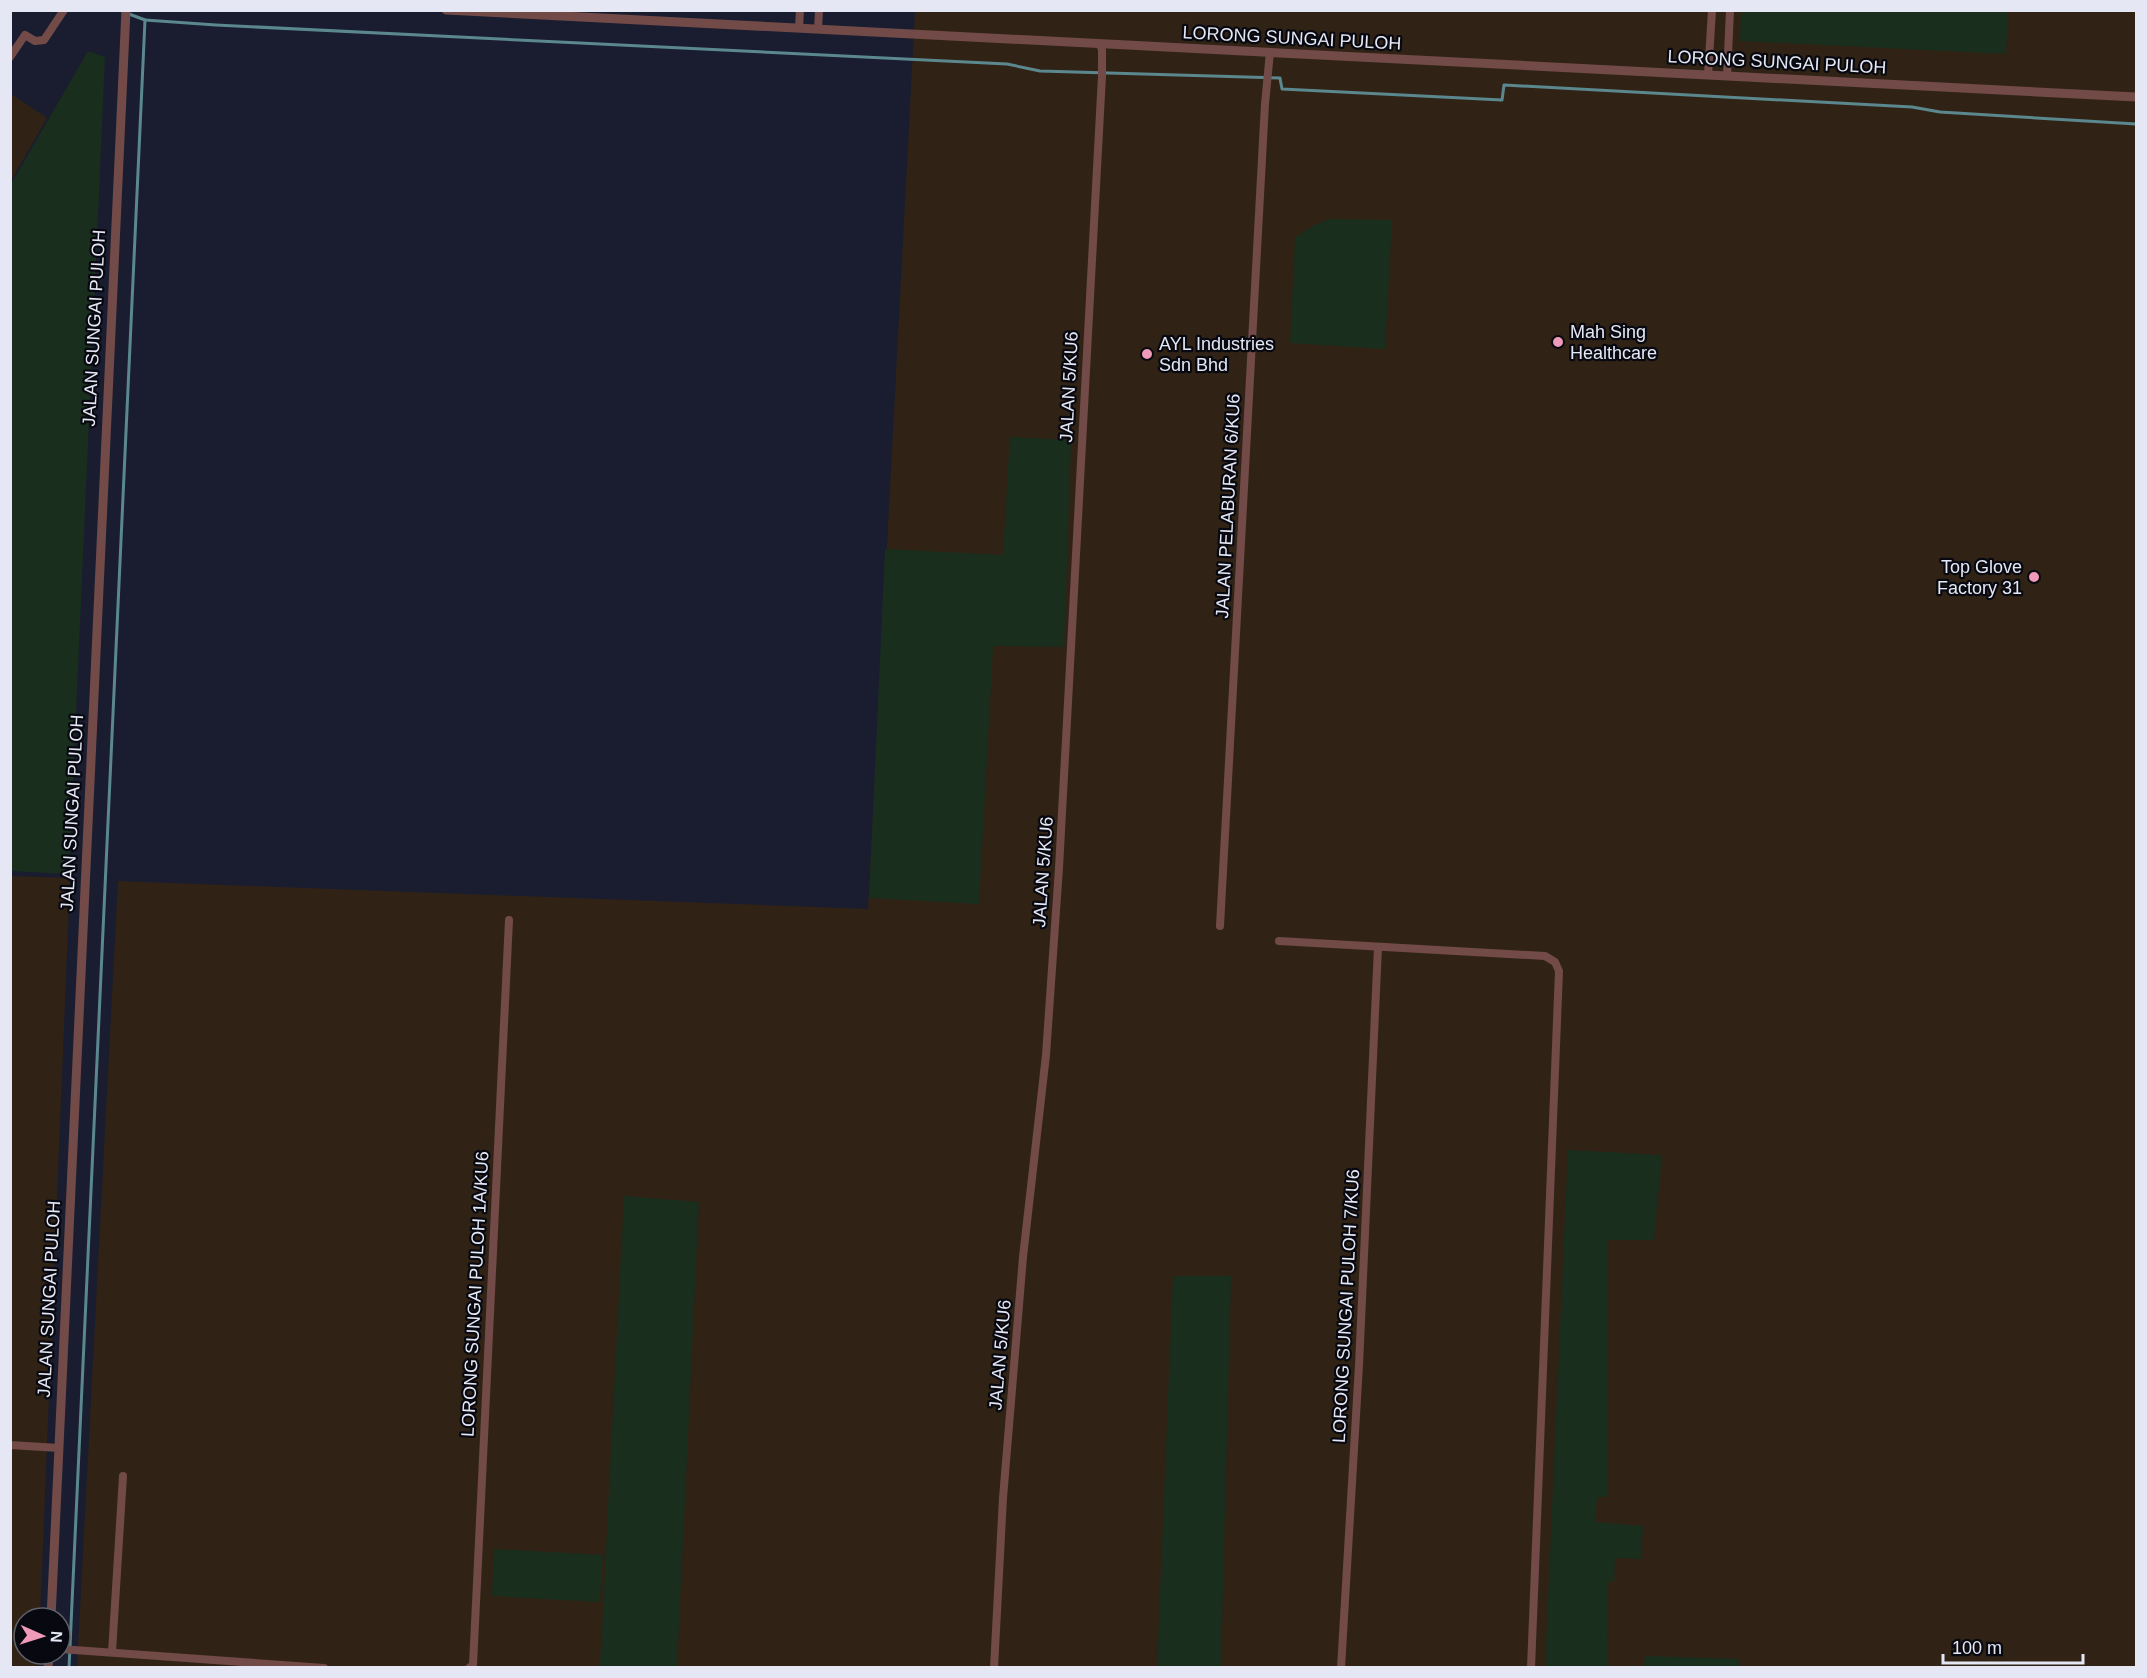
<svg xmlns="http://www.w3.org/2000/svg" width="2147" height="1678" viewBox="0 0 2147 1678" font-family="Helvetica,sans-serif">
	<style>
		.industrial { fill: #302316 }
		.green { fill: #192e1d }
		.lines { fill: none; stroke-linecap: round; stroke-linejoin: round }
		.stream { stroke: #5b888e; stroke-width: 3 }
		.minor { stroke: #724a48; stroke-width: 8 }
		.tertiary { stroke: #724a48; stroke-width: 9 }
		.poi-dot { fill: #ef9ab8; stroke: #070810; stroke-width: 2 }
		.labels { text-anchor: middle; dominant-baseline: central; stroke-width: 4.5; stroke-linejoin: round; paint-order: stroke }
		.street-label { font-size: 18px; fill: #e5e8f4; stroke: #070810 }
		.poi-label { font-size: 18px; fill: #e5e8f4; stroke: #070810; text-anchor: start }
	</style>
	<rect width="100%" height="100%" fill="#191d2f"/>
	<!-- industrial -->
	<g class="industrial">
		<path d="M 915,11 L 2136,11 L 2136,1667 L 77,1668 L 118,881 L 868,909 Z"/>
		<path d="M 11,94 L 47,118 L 11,181 Z"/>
		<path d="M 11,876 L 70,878 L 40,1618 L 24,1618 L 24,1654 L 38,1654 L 37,1667 L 11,1668 Z"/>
	</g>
	<!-- green -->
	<g class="green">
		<path d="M 1741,11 L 2008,11 L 2006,54 L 1740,41 Z"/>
		<path d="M 88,51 L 105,57 L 69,874 L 11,871 L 11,184 Z"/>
		<path d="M 1331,219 L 1392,220 L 1385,349 L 1290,343 L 1295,238 L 1314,225 Z"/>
		<path d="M 1010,437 L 1071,440 L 1064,647 L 993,646 L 979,904 L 869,898 L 885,549 L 1003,555 Z"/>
		<path d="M 1568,1150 L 1662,1155 L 1654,1240 L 1608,1240 L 1607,1497 L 1597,1497 L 1595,1522 L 1643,1526 L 1641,1559 L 1615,1558 L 1614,1582 L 1608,1582 L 1607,1667 L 1622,1667 L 1545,1667 Z"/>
		<path d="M 624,1196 L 699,1202 L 677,1667 L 600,1667 Z"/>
		<path d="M 1173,1276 L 1231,1276 L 1221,1667 L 1157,1667 Z"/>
		<path d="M 494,1549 L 603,1555 L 600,1602 L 492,1596 Z"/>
		<path d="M 1645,1656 L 1740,1659 L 1739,1667 L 1644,1667 Z"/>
	</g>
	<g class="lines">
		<!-- stream -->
		<g class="stream">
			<path d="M 145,20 L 216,25 L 1007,64 L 1040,71 L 1280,78 L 1282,89 L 1502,100 L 1504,85 L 1912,107 L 1940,112 L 2136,124"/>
			<path d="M 69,1668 L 145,20 L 129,14"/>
		</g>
		<!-- minor -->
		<g class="minor">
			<path d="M 799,28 L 800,10"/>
			<path d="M 818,29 L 819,10"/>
			<path d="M 10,57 L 25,35 L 35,41 L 44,40 L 64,10"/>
			<path d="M 1708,75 L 1712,10"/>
			<path d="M 1727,76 L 1730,10"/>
			<path d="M 1220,926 L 1265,104 L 1270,52"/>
			<path d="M 1279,941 L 1545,956 L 1555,962 L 1559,971 L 1531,1668"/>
			<path d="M 10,1445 L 59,1448"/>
			<path d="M 60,1649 L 324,1668"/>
			<path d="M 112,1652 L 123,1476"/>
			<path d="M 469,1668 L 473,1665 L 509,920"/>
			<path d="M 994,1668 L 1003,1498 L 1023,1257 L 1046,1055 L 1059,868 L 1102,76 L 1102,50 L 1100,44"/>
			<path d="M 1341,1668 L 1359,1365 L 1378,947"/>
		</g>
		<!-- tertiary -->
		<g class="tertiary">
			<path d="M 446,10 L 2136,97"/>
			<path d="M 51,1618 L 126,10"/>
			<path d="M 48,1668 L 49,1654"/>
		</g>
	</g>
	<!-- markers -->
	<g class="poi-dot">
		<circle cx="1558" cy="342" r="6"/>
		<circle cx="1147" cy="354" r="6"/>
		<circle cx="2034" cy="577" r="6"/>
	</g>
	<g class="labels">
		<!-- street labels -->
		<g class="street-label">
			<text transform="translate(1292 38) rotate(3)">LORONG SUNGAI PULOH</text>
			<text transform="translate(1777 62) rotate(3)">LORONG SUNGAI PULOH</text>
			<text transform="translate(94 328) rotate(-87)">JALAN SUNGAI PULOH</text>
			<text transform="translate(1069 387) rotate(-87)">JALAN 5/KU6</text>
			<text transform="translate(1228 506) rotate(-87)">JALAN PELABURAN 6/KU6</text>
			<text transform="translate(72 813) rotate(-87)">JALAN SUNGAI PULOH</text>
			<text transform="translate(1043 872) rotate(-86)">JALAN 5/KU6</text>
			<text transform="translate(475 1294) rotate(-87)">LORONG SUNGAI PULOH 1A/KU6</text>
			<text transform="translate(49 1299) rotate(-87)">JALAN SUNGAI PULOH</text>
			<text transform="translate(1346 1306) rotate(-87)">LORONG SUNGAI PULOH 7/KU6</text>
			<text transform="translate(1000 1355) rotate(-85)">JALAN 5/KU6</text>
		</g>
		<!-- poi labels -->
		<g class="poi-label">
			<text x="1570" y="332">Mah Sing<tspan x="1570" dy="21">Healthcare</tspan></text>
			<text x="1159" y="344">AYL Industries<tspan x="1159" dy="21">Sdn Bhd</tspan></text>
			<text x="2022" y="567" text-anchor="end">Top Glove<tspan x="2022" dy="21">Factory 31</tspan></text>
		</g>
	</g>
	<!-- border -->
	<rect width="2147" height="1678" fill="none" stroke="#e5e8f4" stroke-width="24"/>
	<!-- north arrow -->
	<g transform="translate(42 1636) rotate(93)"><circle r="28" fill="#070810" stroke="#60626b" stroke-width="1.5"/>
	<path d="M0-4.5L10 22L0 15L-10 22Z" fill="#ef9ab8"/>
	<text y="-9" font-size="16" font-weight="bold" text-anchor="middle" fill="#e5e8f4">N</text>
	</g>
	<!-- scale -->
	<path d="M1943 1654v9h140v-9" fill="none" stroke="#e5e8f4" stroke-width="3"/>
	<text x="1952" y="1654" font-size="18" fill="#e5e8f4" stroke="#070810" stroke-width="4.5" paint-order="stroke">100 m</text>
</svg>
